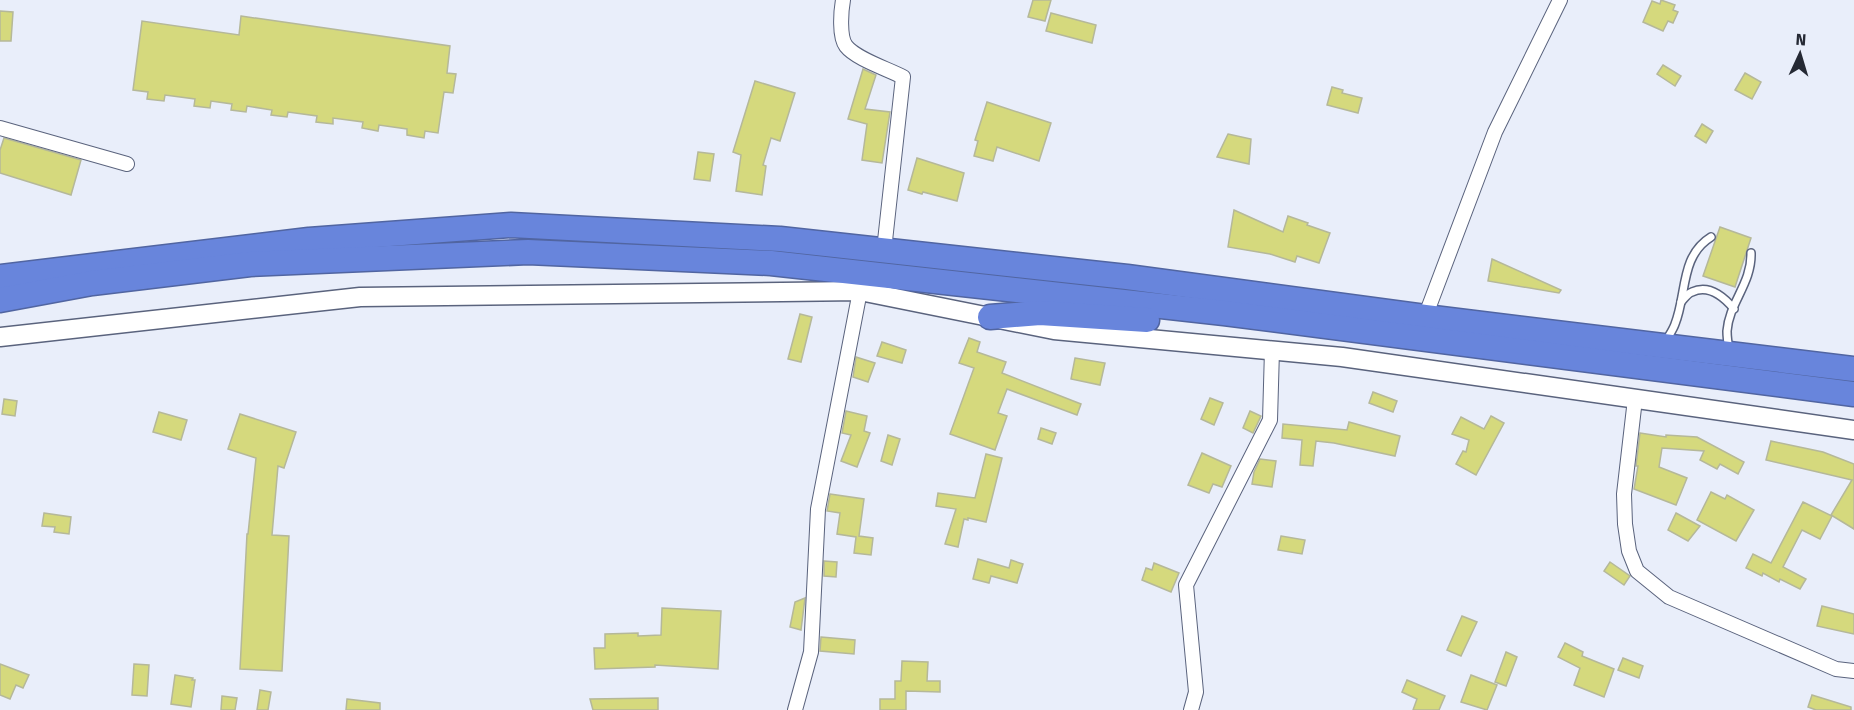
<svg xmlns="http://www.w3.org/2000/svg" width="1854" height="710" viewBox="0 0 1854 710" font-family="'Fira Sans',sans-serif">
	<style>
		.building { fill: #d5d97d; stroke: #b5b899; stroke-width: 1.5 }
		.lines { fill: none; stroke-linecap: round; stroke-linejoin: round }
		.lane-casing { stroke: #5a637d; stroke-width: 10 }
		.street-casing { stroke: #5a637d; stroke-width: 16 }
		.secondary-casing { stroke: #5a637d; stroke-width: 21 }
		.highway-casing { stroke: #5165a1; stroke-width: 27 }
		.lane { stroke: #fff; stroke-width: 7 }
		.street { stroke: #fff; stroke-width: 14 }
		.secondary { stroke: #fff; stroke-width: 18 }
		.highway { stroke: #6885dc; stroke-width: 24 }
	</style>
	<rect width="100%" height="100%" fill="#e9eefa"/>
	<!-- building -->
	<g class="building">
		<path d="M 1033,0 L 1051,0 L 1045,21 L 1028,17 Z"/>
		<path d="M 1661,0 L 1675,5 L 1673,10 L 1678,12 L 1673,23 L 1668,21 L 1663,31 L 1643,22 L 1652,1 L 1660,4 Z"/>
		<path d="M 0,11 L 13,12 L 11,41 L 0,41 Z"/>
		<path d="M 1051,13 L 1096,25 L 1092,43 L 1046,31 Z"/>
		<path d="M 241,16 L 450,46 L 447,73 L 456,74 L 453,93 L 444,92 L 438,133 L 425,131 L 424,138 L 407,135 L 407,129 L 379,125 L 378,131 L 362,128 L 363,122 L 333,118 L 333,124 L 316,122 L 317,116 L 288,112 L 287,117 L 271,115 L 272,110 L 247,106 L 246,112 L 231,110 L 232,104 L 211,101 L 210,108 L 194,106 L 195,99 L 165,95 L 164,101 L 147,99 L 148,92 L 133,90 L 142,21 L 239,35 Z"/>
		<path d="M 1663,65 L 1681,76 L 1675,86 L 1657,74 Z"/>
		<path d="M 863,69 L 876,75 L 865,109 L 890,112 L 882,163 L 862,160 L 867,124 L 848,119 Z"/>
		<path d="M 1745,73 L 1761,82 L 1752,99 L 1735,90 Z"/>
		<path d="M 755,81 L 795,93 L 780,141 L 771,138 L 763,165 L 766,166 L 762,195 L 736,191 L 741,155 L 733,152 Z"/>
		<path d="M 1332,87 L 1343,90 L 1342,93 L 1362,98 L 1358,113 L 1327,105 Z"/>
		<path d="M 987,102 L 1051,123 L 1039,161 L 997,147 L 993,161 L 974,156 L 978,141 L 975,140 Z"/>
		<path d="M 1702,124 L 1713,131 L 1706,143 L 1695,136 Z"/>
		<path d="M 1228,134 L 1251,139 L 1249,164 L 1217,157 Z"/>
		<path d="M 4,138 L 81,160 L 71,195 L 0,173 L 0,150 Z"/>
		<path d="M 698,152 L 714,154 L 710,181 L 694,179 Z"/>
		<path d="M 917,158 L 964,173 L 957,201 L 923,192 L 922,194 L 908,190 Z"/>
		<path d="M 1234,210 L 1283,232 L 1288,216 L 1308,223 L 1307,225 L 1330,233 L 1319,263 L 1297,256 L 1295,262 L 1270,254 L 1228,247 Z"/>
		<path d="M 1720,227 L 1751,238 L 1735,287 L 1703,276 Z"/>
		<path d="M 1492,259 L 1561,290 L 1559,293 L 1488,281 Z"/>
		<path d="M 800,314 L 812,317 L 801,362 L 788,359 Z"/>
		<path d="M 969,338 L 980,342 L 977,352 L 1006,362 L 1002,373 L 1081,404 L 1077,415 L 1007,389 L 998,413 L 1007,416 L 995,450 L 950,434 L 974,368 L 959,363 Z"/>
		<path d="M 882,342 L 906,350 L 902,363 L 877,356 Z"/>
		<path d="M 856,357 L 875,363 L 868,382 L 853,377 Z"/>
		<path d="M 1075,358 L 1105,363 L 1100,385 L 1071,379 Z"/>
		<path d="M 1373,392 L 1397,401 L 1393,412 L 1369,403 Z"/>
		<path d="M 1210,398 L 1223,403 L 1214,425 L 1201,419 Z"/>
		<path d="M 4,399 L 17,401 L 15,416 L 2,414 Z"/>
		<path d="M 846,411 L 867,416 L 864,431 L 870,433 L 857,467 L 841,461 L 851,435 L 842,433 Z"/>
		<path d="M 1250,411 L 1261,416 L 1253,433 L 1243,428 Z"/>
		<path d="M 159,412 L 187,420 L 181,440 L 153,432 Z"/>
		<path d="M 240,414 L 296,432 L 284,468 L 278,466 L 272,535 L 289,536 L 282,671 L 240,669 L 247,534 L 248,534 L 256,458 L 228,449 Z"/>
		<path d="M 1491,416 L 1504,423 L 1476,475 L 1456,464 L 1463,451 L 1466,452 L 1469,440 L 1452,434 L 1461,417 L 1484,429 Z"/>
		<path d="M 1349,422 L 1400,436 L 1395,456 L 1334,443 L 1316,441 L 1313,466 L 1300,465 L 1302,440 L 1282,438 L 1283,424 L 1347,430 Z"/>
		<path d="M 1041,428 L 1056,433 L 1052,444 L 1038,439 Z"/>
		<path d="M 1640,433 L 1666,437 L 1666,435 L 1697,437 L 1744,462 L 1738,474 L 1720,464 L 1717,469 L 1700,460 L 1704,451 L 1662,448 L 1659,467 L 1687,478 L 1676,505 L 1634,489 L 1638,466 L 1636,466 Z"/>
		<path d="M 888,435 L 900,439 L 892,465 L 881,461 Z"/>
		<path d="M 1771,441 L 1823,452 L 1854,464 L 1854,529 L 1831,515 L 1852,480 L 1766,460 Z"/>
		<path d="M 1202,453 L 1231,466 L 1222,487 L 1213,484 L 1209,493 L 1188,485 Z"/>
		<path d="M 986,454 L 1002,458 L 986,522 L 968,518 L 968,520 L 964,519 L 958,547 L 945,544 L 956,509 L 936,506 L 938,493 L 975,498 Z"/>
		<path d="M 1260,459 L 1276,461 L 1272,487 L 1252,484 L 1254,472 Z"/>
		<path d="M 1711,492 L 1725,499 L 1727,495 L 1754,510 L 1736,541 L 1697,520 Z"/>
		<path d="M 830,494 L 864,499 L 859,536 L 873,538 L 871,555 L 854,553 L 856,537 L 837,534 L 840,513 L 827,511 Z"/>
		<path d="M 1803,502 L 1832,516 L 1820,539 L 1802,530 L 1783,567 L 1806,579 L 1800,589 L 1780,579 L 1779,582 L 1763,573 L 1762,576 L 1746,568 L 1753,554 L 1771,563 Z"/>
		<path d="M 44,513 L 71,517 L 69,534 L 54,532 L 55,527 L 42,526 Z"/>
		<path d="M 1676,513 L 1700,526 L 1688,541 L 1668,530 Z"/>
		<path d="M 1281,536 L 1305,540 L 1302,554 L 1278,550 Z"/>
		<path d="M 978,559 L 1009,568 L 1011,560 L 1023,564 L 1017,583 L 991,576 L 989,583 L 973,579 Z"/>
		<path d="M 824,561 L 837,562 L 836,577 L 824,576 Z"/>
		<path d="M 1610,562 L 1630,576 L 1624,585 L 1604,571 Z"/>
		<path d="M 1154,563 L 1179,573 L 1171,592 L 1142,580 L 1146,568 L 1152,570 Z"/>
		<path d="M 805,598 L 801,630 L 790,627 L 795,602 Z"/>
		<path d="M 1822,606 L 1854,614 L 1854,634 L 1817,626 Z"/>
		<path d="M 662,608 L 721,611 L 718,669 L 655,665 L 655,667 L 595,669 L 594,648 L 605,648 L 605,634 L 638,633 L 638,636 L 661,635 Z"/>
		<path d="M 1462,616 L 1477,622 L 1461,656 L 1447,650 Z"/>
		<path d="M 821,637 L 855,640 L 854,654 L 820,651 Z"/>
		<path d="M 1565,643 L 1583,652 L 1582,656 L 1614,669 L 1604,697 L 1574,685 L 1580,668 L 1558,657 Z"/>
		<path d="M 1506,652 L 1517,657 L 1506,686 L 1495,682 Z"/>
		<path d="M 1623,658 L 1643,666 L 1639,678 L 1618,670 Z"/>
		<path d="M 902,661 L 928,662 L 927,681 L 940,681 L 940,692 L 906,691 L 906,710 L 880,710 L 880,699 L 895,699 L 895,681 L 901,681 Z"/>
		<path d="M 0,664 L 29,675 L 23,688 L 16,685 L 10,699 L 0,695 Z"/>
		<path d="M 134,664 L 149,665 L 147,696 L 132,695 Z"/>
		<path d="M 175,675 L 193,678 L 192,680 L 195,680 L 191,707 L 171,704 Z"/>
		<path d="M 1471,675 L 1497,685 L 1487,710 L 1461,702 Z"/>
		<path d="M 1407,680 L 1445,696 L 1439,710 L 1413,710 L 1417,699 L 1402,692 Z"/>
		<path d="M 260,690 L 271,692 L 268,710 L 257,710 Z"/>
		<path d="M 1812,695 L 1851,707 L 1851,710 L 1816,710 L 1808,707 Z"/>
		<path d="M 222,696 L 237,698 L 235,710 L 221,710 Z"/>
		<path d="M 658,698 L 658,710 L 593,710 L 590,699 Z"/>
		<path d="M 347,699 L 380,703 L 380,710 L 346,710 Z"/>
	</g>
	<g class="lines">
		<defs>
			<g id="lane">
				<path d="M 1681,302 C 1684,299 1688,293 1692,292 C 1709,284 1724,297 1734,309"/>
				<path d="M 1666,341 C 1669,335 1673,330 1675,324 C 1687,294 1680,256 1711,237"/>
				<path d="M 1729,350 C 1728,344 1727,337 1727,331 C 1729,303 1752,283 1751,253"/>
			</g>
			<g id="street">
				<path d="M 843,0 C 841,11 839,37 846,46 C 856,59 888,69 903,77 L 884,250"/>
				<path d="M 0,128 L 127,164"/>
				<path d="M 1425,317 L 1495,132 L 1560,0"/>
				<path d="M 1635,399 L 1624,494 L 1625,524 L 1629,551 L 1637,571 L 1669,597 L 1836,669 L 1854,671"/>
				<path d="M 795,710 L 811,652 L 818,509 L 860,291"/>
				<path d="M 1191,710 L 1196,692 L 1186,585 L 1270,420 L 1272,350"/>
			</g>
			<path id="secondary" d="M 0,337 L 360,297 L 860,291 L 1054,330 L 1342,357 L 1854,430"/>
			<g id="highway">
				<path d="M 0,277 L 309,240 L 511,225 L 780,239 L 1127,277 L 1425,317 L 1854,369"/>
				<path d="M 0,300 L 92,283 L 250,264 L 528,252 L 771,263 L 1224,313 L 1854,394"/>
				<path d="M 990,317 L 1040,313 L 1147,320"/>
			</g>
		</defs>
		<!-- lane casing -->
		<use href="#lane" class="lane-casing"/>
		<!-- street casing -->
		<use href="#street" class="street-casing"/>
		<!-- secondary casing -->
		<use href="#secondary" class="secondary-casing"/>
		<!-- highway casing -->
		<use href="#highway" class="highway-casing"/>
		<!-- lane -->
		<use href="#lane" class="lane"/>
		<!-- street -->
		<use href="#street" class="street"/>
		<!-- secondary -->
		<use href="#secondary" class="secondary"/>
		<!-- highway -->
		<use href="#highway" class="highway"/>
	</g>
	<!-- north arrow -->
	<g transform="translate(1800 54) rotate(4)" stroke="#e9eefa" stroke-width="4.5" paint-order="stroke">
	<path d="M0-4.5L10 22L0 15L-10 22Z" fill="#252934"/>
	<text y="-9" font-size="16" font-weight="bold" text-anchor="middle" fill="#252934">N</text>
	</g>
</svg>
